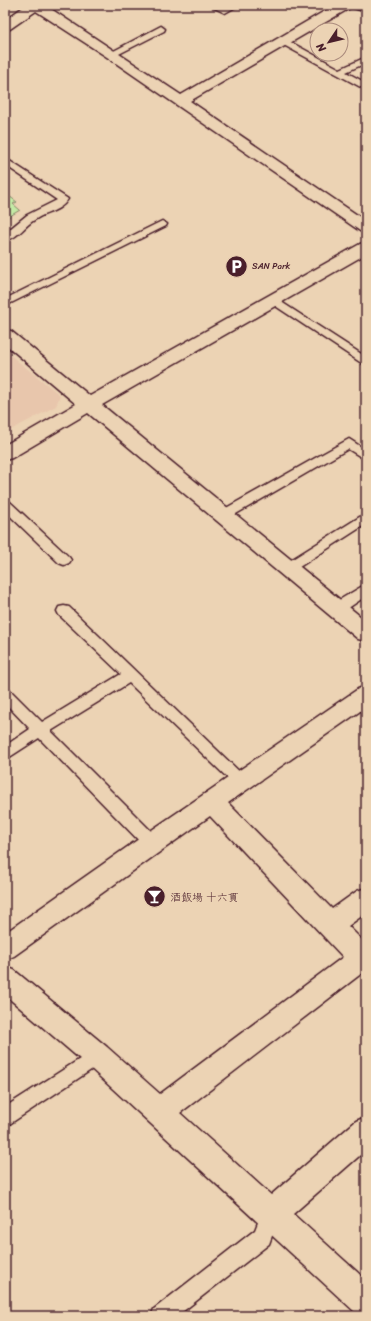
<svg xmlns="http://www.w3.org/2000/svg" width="371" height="1321" viewBox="0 0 371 1321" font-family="Sriracha,'Klee One',sans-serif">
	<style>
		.built { fill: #e8c6ac }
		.green { fill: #c3eaa5; stroke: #868468 }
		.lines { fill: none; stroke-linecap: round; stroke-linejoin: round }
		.lane-casing { stroke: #4a1f2b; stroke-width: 3 }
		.street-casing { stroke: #4a1f2b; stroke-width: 3 }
		.secondary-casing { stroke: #4a1f2b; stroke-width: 3 }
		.lane { fill: #ecd3b4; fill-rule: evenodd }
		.street { fill: #ecd3b4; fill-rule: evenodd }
		.secondary { fill: #ecd3b4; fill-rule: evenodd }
		.labels { text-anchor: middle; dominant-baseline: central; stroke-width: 3; stroke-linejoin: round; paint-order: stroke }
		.far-poi-label { font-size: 9px; fill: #4a1f2b; stroke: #ecd3b4; text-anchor: start }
		.poi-label { font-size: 11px; fill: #4a1f2b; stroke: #ecd3b4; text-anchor: start }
	</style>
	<rect width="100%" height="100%" fill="#ecd3b4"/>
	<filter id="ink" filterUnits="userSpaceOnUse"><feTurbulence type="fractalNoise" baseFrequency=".025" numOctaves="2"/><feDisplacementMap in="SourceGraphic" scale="8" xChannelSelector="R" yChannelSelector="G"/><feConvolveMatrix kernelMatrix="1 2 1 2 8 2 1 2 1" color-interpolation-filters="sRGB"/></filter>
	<g filter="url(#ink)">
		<!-- built -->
		<path class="built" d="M 5,351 L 60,395 L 56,406 L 5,433 Z"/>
		<!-- green -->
		<path class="green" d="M 5,193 L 17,202 L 13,204 L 20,210 L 5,219 Z"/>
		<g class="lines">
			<defs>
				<g id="lane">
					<path d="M 208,5 L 225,7 L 239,5 L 225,13 Z"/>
					<path d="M 161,26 L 165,29 L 164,31 L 115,56 L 109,56 L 108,54 Z"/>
					<path d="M 283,38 L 340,69 L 366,57 L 366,63 L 346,72 L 366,83 L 366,90 L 280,43 L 280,39 Z"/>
					<path d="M 5,158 L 68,199 C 61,211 47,212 36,219 C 25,225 18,238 5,241 L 5,233 L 27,215 L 57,200 L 5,165 Z"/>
					<path d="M 162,221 L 167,224 L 166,226 L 5,306 L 5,299 Z"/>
					<path d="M 272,296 L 366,357 L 366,366 L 268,301 L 267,299 L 268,297 Z"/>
					<path d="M 349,439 L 366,450 L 366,460 L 348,449 L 229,518 L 219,518 L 218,515 L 219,512 Z"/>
					<path d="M 5,500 L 9,501 L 69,557 L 71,560 L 69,563 L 64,565 L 59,563 L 5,511 Z"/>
					<path d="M 366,513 L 366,524 L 293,571 L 288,573 L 283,571 L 281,568 L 283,565 Z"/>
					<path d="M 366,584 L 366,596 L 341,613 L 336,614 L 331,613 L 329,609 L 331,605 Z"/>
					<path d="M 64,606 L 69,607 L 246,778 L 249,782 L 246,786 L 241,788 L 236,786 L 129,683 L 51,731 L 158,838 L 160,843 L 158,848 L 152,850 L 146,848 L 39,738 L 5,760 L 5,746 L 30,729 L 5,703 L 5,688 L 10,690 L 42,722 L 121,674 L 59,615 L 57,611 L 59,607 Z"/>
					<path d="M 97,1048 L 103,1050 L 106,1056 L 103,1062 L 5,1127 L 5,1107 Z"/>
					<path d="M 271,1205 L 278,1207 L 280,1214 L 269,1244 L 177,1316 L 151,1316 L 154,1309 L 255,1230 L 264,1207 Z"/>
				</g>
				<g id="street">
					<path d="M 26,5 L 45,5 L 181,95 L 335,5 L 352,5 L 350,8 L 190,101 L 366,221 L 366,233 L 360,231 L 107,57 L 36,11 L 10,29 L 5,30 L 5,20 Z"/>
					<path d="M 366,242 L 366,254 L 102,405 L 366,621 L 366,641 L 358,639 L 88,413 L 12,458 L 5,460 L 5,445 L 76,404 L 5,344 L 5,330 L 11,331 L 90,396 L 360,244 Z"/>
					<path d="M 366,686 L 366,707 L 228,803 L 332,909 L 357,891 L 366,888 L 366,913 L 348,926 L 366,944 L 366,970 L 180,1113 L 271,1195 L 356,1121 L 366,1117 L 366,1150 L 293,1214 L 366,1280 L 365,1316 L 355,1312 L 87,1065 L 5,995 L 5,967 L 14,970 L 107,1047 L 160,1094 L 343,957 L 210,816 L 14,956 L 5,960 L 5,933 L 143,836 L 358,689 Z"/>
				</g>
				<path id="secondary" d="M 352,5 L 366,5 L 366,12 L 354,8 Z"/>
			</defs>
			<!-- lane casing -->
			<use href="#lane" class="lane-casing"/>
			<!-- street casing -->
			<use href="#street" class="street-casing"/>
			<!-- secondary casing -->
			<use href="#secondary" class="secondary-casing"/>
			<!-- lane -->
			<use href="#lane" class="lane"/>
			<!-- street -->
			<use href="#street" class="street"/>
			<!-- secondary -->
			<use href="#secondary" class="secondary"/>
		</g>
	</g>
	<!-- icons -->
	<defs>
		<symbol id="parking-disc" viewBox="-11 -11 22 22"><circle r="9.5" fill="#4a1f2b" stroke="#ecd3b4"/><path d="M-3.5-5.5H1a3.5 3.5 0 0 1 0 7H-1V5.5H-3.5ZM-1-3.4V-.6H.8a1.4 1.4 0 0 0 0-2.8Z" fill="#fff"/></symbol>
		<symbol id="bar-disc" viewBox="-11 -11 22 22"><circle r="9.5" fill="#4a1f2b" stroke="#ecd3b4"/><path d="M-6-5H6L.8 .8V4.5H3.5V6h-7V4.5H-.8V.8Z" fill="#fff"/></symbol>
	</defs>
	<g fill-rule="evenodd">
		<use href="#parking-disc" x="224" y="254" width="25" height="25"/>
		<use href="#bar-disc" x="142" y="884" width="25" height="25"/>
	</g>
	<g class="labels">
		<!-- far-poi labels -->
		<g class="far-poi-label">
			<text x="252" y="266">SAN Park</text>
		</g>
		<!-- poi labels -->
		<g class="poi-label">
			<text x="170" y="897">酒飯場 十六貫</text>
		</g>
	</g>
	<!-- margin -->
	<rect width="371" height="1321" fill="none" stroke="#ecd3b4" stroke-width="20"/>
	<rect x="10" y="10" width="351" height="1301" fill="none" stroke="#4a1f2b" stroke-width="1.5" filter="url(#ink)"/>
	<!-- north arrow -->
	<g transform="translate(329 42) rotate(235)"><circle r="19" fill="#ecd3b4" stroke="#ab8b7d"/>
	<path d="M0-3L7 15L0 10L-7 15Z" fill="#4a1f2b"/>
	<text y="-6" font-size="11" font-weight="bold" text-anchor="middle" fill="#4a1f2b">N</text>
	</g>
</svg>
